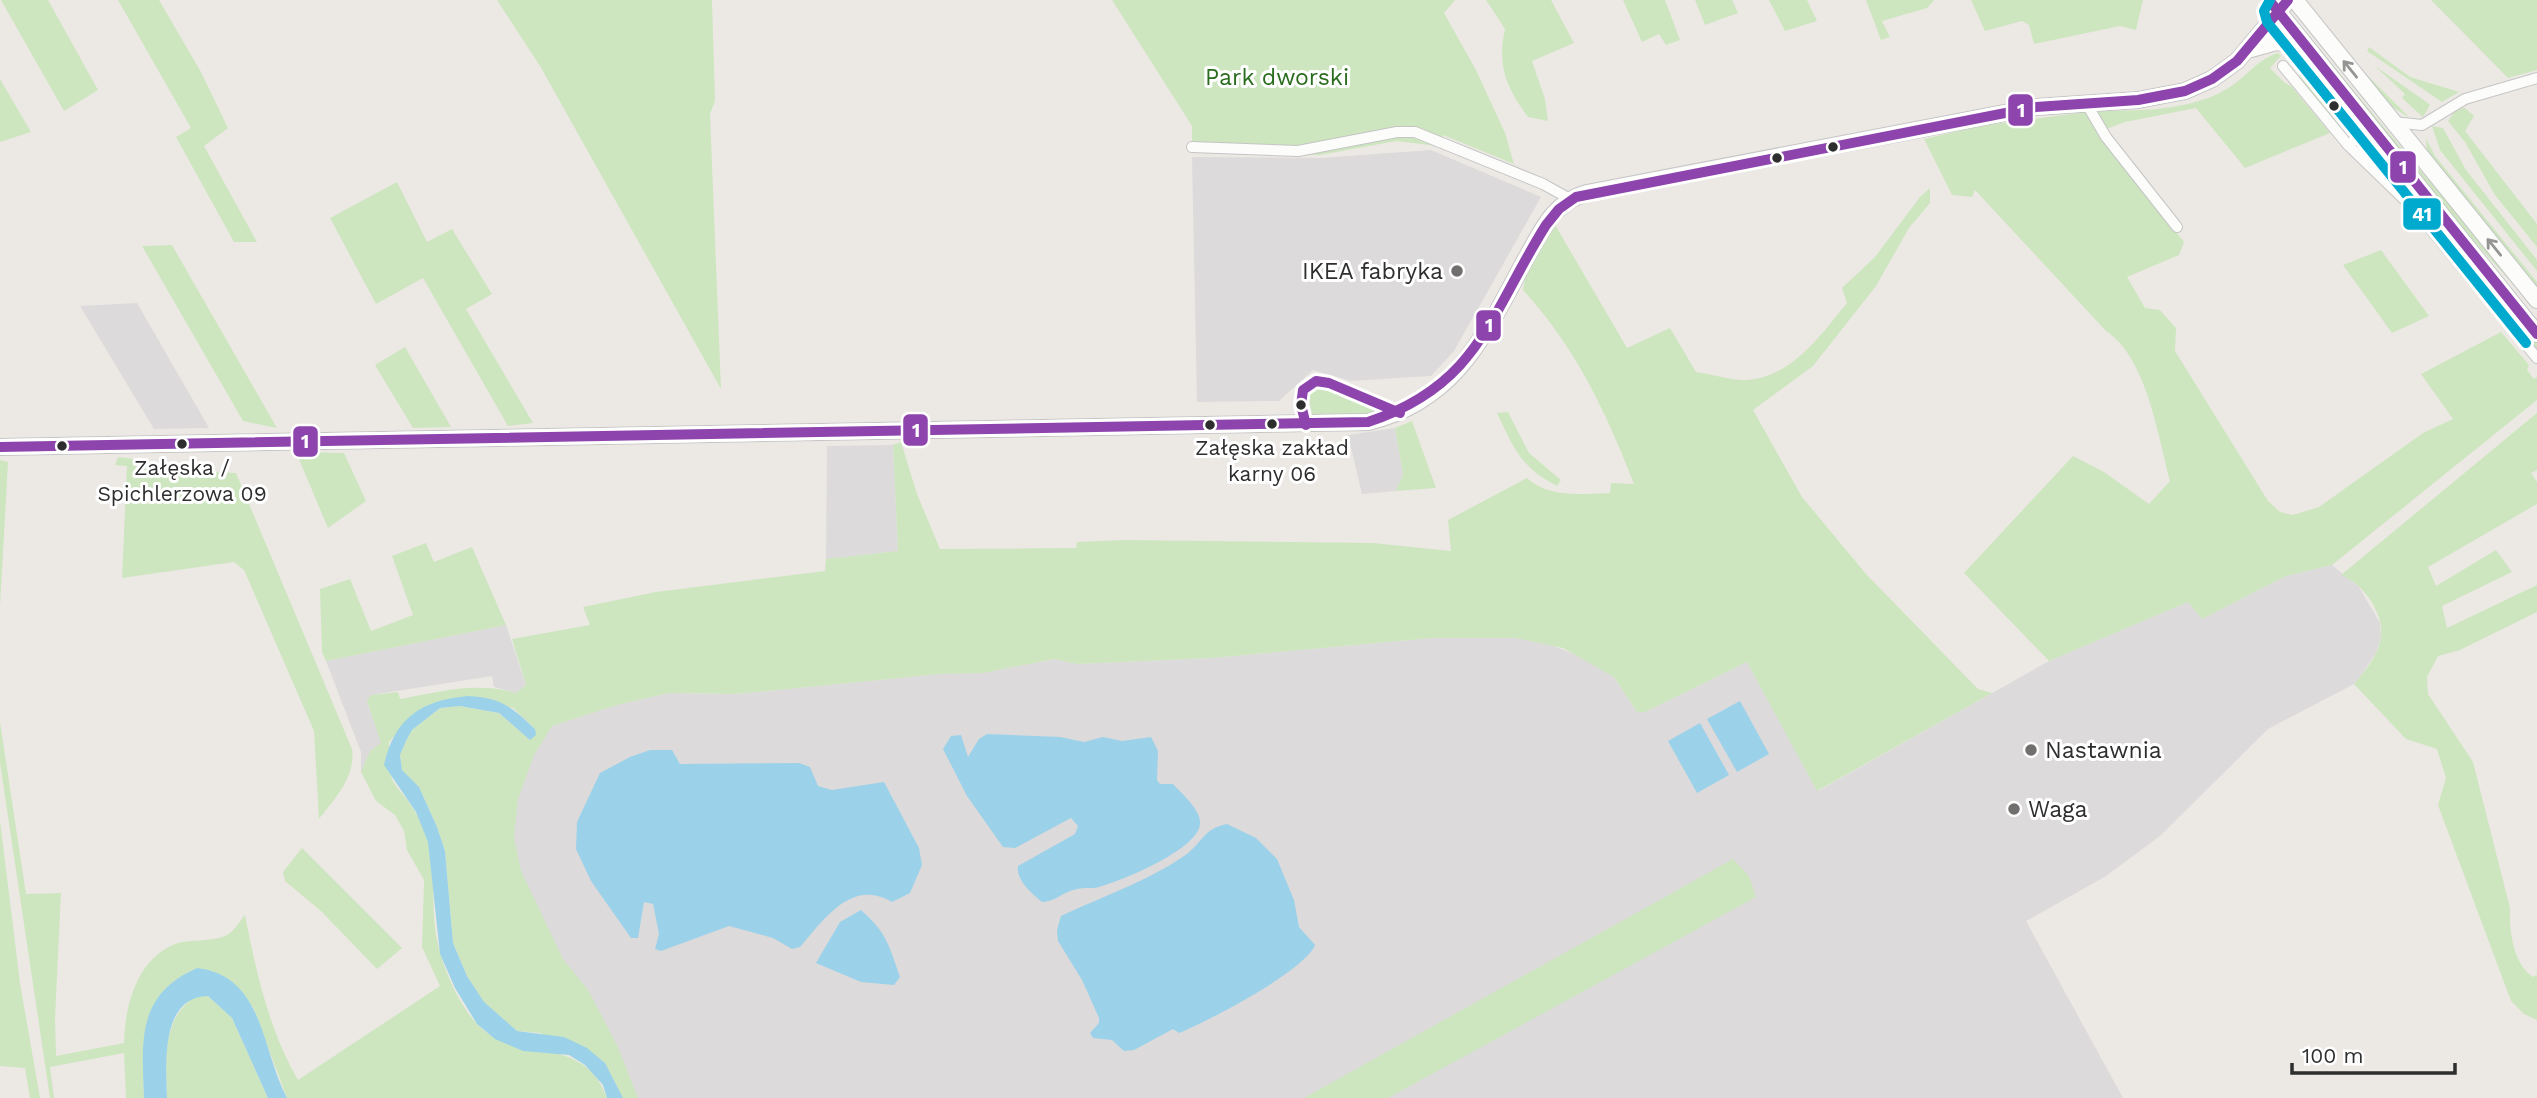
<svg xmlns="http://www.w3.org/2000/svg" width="2537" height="1098" viewBox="0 0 2537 1098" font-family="'Work Sans',sans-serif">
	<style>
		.industrial { fill: #dcdadb }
		.green { fill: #cde6bf }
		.water { fill: #9bd2ea }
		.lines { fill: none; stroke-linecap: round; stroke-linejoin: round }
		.street-casing { stroke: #c5c5c5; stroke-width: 12 }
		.secondary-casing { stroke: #c5c5c5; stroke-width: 18 }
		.street { stroke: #fcfcfb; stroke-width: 10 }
		.secondary { stroke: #fcfcfb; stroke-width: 16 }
		.bus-1-casing { stroke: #fff; stroke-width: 16 }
		.bus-2-casing { stroke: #fff; stroke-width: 16 }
		.bus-1 { stroke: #8e44ad; stroke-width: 10 }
		.bus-2 { stroke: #00a9ce; stroke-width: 10 }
		.oneway { stroke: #959594 }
		.bus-dot { fill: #2e2e2e; stroke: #fff; stroke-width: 2.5 }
		.poi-dot { fill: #706f6e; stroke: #fff; stroke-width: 2.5 }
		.labels { text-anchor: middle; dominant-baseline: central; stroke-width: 6; stroke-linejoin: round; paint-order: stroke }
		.bus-label { font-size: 21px; fill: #2e2e2e; stroke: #fff }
		.park-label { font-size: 23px; fill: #296c1d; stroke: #fff }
		.poi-label { font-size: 23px; fill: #2e2e2e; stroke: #fff; text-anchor: start }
		.line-badge { stroke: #fff; stroke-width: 2.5 }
		.badge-label { font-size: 19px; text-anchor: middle; font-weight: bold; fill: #fff }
	</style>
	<rect width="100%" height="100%" fill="#ece9e4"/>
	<!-- industrial -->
	<g class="industrial">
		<path d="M 1431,150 L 1541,197 L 1454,351 L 1431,376 L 1351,381 L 1313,370 L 1279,401 L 1197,402 L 1192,157 L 1321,158 Z"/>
		<path d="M 137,303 L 209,428 L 154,429 L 80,306 Z"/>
		<path d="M 1395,428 L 1403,474 L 1396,491 L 1362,494 L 1348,435 Z"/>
		<path d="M 893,445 L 898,551 L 826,559 L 827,446 Z"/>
		<path d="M 2332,565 L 2359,587 L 2380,623 L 2381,637 L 2376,653 L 2360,677 L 2354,684 L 2268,729 L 2160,836 L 2106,876 L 2026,921 L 2123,1098 L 623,1098 L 406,741 L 552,726 L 617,705 L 669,693 L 736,694 L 940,674 L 983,673 L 1054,659 L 1077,664 L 1212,658 L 1432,638 L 1516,638 L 1545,642 L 1590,661 L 1614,677 L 1637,712 L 1645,712 L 1747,662 L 1818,791 L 2049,661 L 2188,602 L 2202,619 L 2286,576 Z"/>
		<path d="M 506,625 L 526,685 L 516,693 L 494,687 L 492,676 L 371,695 L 367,702 L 382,743 L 370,751 L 361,772 L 361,752 L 326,661 Z"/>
	</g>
	<!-- green -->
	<g class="green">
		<path d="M 1,0 L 48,0 L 98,90 L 64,111 Z"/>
		<path d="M 118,0 L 159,0 L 201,72 L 228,128 L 204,146 L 257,242 L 234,242 L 176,137 L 191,128 Z"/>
		<path d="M 497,0 L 712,0 L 715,101 L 710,114 L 721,389 L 540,66 Z"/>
		<path d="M 1112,0 L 1455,0 L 1444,13 L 1476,70 L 1505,133 L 1514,164 L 1443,135 L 1438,146 L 1396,141 L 1320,155 L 1192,150 L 1192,126 Z"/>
		<path d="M 1486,0 L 1551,0 L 1574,43 L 1532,61 L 1545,99 L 1548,121 L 1528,117 C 1506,87 1497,66 1505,29 Z"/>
		<path d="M 1623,0 L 1665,0 L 1680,40 L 1666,45 L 1659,34 L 1642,42 Z"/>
		<path d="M 1695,0 L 1732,0 L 1738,13 L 1705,25 Z"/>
		<path d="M 1769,0 L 1807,0 L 1817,21 L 1785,31 Z"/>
		<path d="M 1866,0 L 1934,0 L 1927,8 L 1882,21 L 1890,37 L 1881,40 Z"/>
		<path d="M 1971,0 L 2143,0 L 2136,30 L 2120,26 L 2034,44 L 2029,25 L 2022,21 L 1985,31 Z"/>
		<path d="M 2431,0 L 2537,0 L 2537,70 L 2508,78 Z"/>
		<path d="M 2315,43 C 2386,132 2461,216 2532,305 L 2435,198 L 2312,46 Z"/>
		<path d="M 2369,47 L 2410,77 L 2459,92 L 2442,102 L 2367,51 Z"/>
		<path d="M 2278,53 L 2281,56 L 2270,68 L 2285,83 L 2291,86 L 2330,133 L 2245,168 L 2196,108 L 2125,122 L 2106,129 L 2096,114 L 2097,110 C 2138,112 2195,110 2230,87 C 2247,76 2258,59 2278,53 Z"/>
		<path d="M 2352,60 L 2410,118 L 2386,103 Z"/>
		<path d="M 2292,61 L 2346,124 L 2343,129 L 2302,81 Z"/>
		<path d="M 2375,66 L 2425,101 L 2430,105 L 2423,117 L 2402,98 L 2405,94 Z"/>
		<path d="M 0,79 L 31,132 L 0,142 Z"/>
		<path d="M 2457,108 L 2465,108 L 2474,116 L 2465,131 L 2537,224 L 2537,247 L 2495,195 L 2465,142 L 2448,121 Z"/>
		<path d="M 2086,112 L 2097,133 L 2184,242 L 2179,255 L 2127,277 L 2145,308 L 2160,310 L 2176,328 L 2175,351 L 2268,501 L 2280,512 L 2293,515 L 2319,507 L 2423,433 L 2453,419 L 2421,374 L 2501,332 L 2529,365 L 2527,370 L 2534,379 L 2537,377 L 2537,400 L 2332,565 L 2286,576 L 2202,619 L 2188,602 L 2049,661 L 1964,573 L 2073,456 L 2104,472 L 2149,504 L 2170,481 C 2158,436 2147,358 2106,331 L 1975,190 L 1972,197 L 1952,195 L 1924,139 L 1980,126 Z"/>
		<path d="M 2432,126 L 2443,128 L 2466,170 L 2537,260 L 2537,271 L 2440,150 Z"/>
		<path d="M 2426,138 L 2435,156 L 2537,282 L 2537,290 L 2427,152 Z"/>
		<path d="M 2369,139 L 2537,344 L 2537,353 L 2404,191 L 2362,154 L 2359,144 Z"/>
		<path d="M 397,182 L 427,242 L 452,229 L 492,294 L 466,309 L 533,423 L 508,426 L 423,278 L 376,304 L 330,218 Z"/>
		<path d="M 1930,188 L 1930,203 L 1909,228 L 1876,286 L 1813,366 L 1753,410 L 1802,497 L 1866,574 L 1978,689 L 1992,693 L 1817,791 L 1747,662 L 1645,712 L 1637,712 L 1614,677 L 1563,648 L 1516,638 L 1432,638 L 1212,658 L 1077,664 L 1054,659 L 983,673 L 940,674 L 736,694 L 669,693 L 617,705 L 552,726 L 534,755 L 518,799 L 514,838 L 521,871 L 563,959 L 588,990 L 617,1045 L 638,1098 L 623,1098 L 605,1063 L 540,1033 L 517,1031 L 484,1003 L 467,976 L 453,943 L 445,851 L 437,827 L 419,787 L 402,771 L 400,755 L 406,741 L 412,730 L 440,708 L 460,706 L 499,713 L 530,740 L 535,735 L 535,729 L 513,708 L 468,696 L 413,715 L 389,742 C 390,753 388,769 392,779 C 395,786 403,794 408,801 C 417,813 425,829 429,844 C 436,874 431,905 436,935 C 441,964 458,1005 479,1026 C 518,1064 584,1033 607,1098 L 287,1098 L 253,1007 L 197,968 C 141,993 142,1045 144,1098 L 126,1098 L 124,1053 L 50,1067 L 54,1098 L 50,1098 L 0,763 L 0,722 L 26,894 L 61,893 L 55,1018 L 56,1056 L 124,1043 C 125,1005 137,957 178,943 C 193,939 213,942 227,935 C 233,932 240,921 245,915 C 256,972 269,1030 298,1080 L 440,986 L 422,947 L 424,880 L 407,850 L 404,831 L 395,815 L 376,801 L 361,772 L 370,751 L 381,743 L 367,701 L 371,695 L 398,692 L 400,699 C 438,692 478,681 516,693 L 526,685 L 512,639 L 590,625 L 583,607 L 656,592 L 825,571 L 826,559 L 898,551 L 893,445 L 901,442 L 917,494 L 940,549 L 1076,548 L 1077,542 L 1125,540 L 1373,543 L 1451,551 L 1448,520 L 1527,478 C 1548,498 1583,494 1610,493 L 1611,483 L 1634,484 C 1606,412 1576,348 1523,290 L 1525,278 L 1554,223 L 1627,348 L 1670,328 L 1696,372 C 1712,374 1729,380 1745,380 C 1791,378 1820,336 1847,303 L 1842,288 L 1875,257 L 1920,197 Z"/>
		<path d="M 172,245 L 277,428 L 243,421 L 142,246 Z"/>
		<path d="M 2381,250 L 2429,316 L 2392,333 L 2343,265 Z"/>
		<path d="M 405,347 L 451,427 L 413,428 L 375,365 Z"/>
		<path d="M 1313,385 L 1321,386 L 1374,409 L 1374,413 L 1313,418 L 1308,396 Z"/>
		<path d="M 1508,412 L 1529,453 L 1561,480 L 1557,486 C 1520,467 1514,448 1497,413 Z"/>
		<path d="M 2537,413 L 2537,470 L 2531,473 L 2537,482 L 2537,504 L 2428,567 L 2436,586 L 2496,550 L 2512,572 L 2442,606 L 2447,628 L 2537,585 L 2537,612 L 2460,650 L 2438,656 L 2427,677 L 2428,694 L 2473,762 L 2510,908 C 2509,930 2513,964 2533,977 L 2537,975 L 2537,1020 L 2524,1014 L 2511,1001 L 2438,805 L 2446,778 L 2437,749 L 2406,739 L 2354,684 C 2365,671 2379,655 2381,636 C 2384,612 2362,583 2341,575 Z"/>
		<path d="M 1412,421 L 1436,488 L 1396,491 L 1403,474 L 1395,428 Z"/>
		<path d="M 296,452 L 344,453 L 366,501 L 328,528 Z"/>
		<path d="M 118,457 L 143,460 L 144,468 L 236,473 L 352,749 C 356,776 335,799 319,819 L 314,731 L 244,570 L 234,562 L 122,578 L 127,466 L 115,465 Z"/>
		<path d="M 0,460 L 8,462 L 0,607 Z"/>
		<path d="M 426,543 L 434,562 L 472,547 L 506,625 L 326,661 L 322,652 L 320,589 L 350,579 L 371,631 L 413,615 L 392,556 Z"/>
		<path d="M 0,821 L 20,983 L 40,1098 L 30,1098 L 25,1068 L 0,1066 Z"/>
		<path d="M 302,848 L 402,948 L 377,969 L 322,912 L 285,881 L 283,872 Z"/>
		<path d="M 1733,859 L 1749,876 L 1756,897 L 1388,1098 L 1304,1098 Z"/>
		<path d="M 196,996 L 208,996 L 232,1018 L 268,1098 L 167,1098 C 166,1062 161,1018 196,996 Z"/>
	</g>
	<!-- water -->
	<g class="water">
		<path d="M 468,696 C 501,698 511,706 535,729 L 536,735 L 530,740 L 499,713 L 460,706 L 440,708 L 412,730 L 406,741 L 400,755 L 402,770 L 419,787 L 437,827 L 445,851 L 453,943 L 467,976 L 484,1002 L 517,1031 L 564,1037 L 587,1048 L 605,1063 L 623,1098 L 607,1098 L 603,1085 L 585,1065 L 569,1055 L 523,1051 L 495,1039 L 477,1024 L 455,988 L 440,954 L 428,842 L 416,812 L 384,765 C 394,718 422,700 468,696 Z"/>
		<path d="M 1740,701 L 1769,754 L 1737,772 L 1707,719 Z"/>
		<path d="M 1700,723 L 1729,775 L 1697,793 L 1668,741 Z"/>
		<path d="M 987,734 L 1060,737 L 1084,742 L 1103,737 L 1122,741 L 1151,737 L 1158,751 L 1157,780 L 1160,784 L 1173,784 C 1181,793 1201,810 1200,823 C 1200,849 1121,881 1099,887 C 1092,889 1084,887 1077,889 C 1064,891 1055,902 1042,902 C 1031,893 1016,880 1018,866 L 1075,834 L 1078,826 L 1071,818 L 1015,848 L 1003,847 L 967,796 L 943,749 L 951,736 L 961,735 L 968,757 L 979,739 Z"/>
		<path d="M 650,750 L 672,750 L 680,764 L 799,763 L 810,767 L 818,786 L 832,790 L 884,782 L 919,848 L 922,865 L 910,893 L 892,902 C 852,878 825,918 800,947 L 792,949 L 773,938 L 729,926 L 661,951 L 655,949 L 659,934 L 653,904 L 644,902 L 638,938 L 631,938 L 591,881 L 576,849 L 577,822 L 600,773 L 630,757 Z"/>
		<path d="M 1227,824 L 1256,838 L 1277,859 L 1294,900 L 1299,927 L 1315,945 C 1306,970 1207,1022 1179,1033 L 1173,1029 L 1134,1050 L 1124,1051 L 1112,1040 L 1093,1038 L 1090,1033 L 1099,1023 L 1099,1018 L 1082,980 L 1058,941 L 1057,930 L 1061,916 C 1101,897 1148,881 1184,856 C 1204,842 1202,829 1227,824 Z"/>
		<path d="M 861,910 C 887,933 889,945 900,977 L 894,985 L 861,982 L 816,963 L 840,922 Z"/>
		<path d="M 197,968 C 264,976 261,1049 287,1098 L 268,1098 L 232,1018 L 208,996 C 160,997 166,1065 167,1098 L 144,1098 C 142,1041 136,995 197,968 Z"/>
	</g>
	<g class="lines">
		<defs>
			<g id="street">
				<path d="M 2283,66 L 2348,145 L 2415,210 L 2537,358"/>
				<path d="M 2086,103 L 2106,137 L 2177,227"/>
				<path d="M 2393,122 L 2422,125 L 2465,99 L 2537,78"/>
				<path d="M 2348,145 L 2370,127"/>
				<path d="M 1192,147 L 1298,151 L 1397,132 L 1415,132 L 1543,184 L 1570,199"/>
			</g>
			<g id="secondary">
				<path d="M 2269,0 L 2537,334"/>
				<path d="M 2295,0 L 2537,300"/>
				<path d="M 2251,49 L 2276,42 L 2305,46"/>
				<path d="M 0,447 L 1368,422 C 1460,400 1487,329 1529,253 C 1544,226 1555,202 1587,193 L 2036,107 L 2138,100 L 2185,91 L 2212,79 L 2237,61 L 2288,0"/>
			</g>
		</defs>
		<!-- street casing -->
		<use href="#street" class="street-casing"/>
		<!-- secondary casing -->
		<use href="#secondary" class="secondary-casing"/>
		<!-- street -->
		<use href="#street" class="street"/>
		<!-- secondary -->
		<use href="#secondary" class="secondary"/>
		<defs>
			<g id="bus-1">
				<path d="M 2269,0 L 2537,334"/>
				<path d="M 1306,425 L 1301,405 L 1303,390 L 1316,381 L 1329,383 L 1400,413"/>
				<path d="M 0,447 L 1368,422 C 1479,385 1490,314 1546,225 L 1559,209 L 1576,197 L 2036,107 L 2138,100 L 2185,91 L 2212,79 L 2237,61 L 2288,0"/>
			</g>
			<path id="bus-2" d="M 2270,0 L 2264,11 L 2267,22 L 2526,343"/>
		</defs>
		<!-- bus-1 casing -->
		<use href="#bus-1" class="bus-1-casing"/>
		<!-- bus-2 casing -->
		<use href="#bus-2" class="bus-2-casing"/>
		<!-- bus-1 -->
		<use href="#bus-1" class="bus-1"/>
		<!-- bus-2 -->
		<use href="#bus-2" class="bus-2"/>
	</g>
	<!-- one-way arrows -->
	<defs><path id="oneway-shaft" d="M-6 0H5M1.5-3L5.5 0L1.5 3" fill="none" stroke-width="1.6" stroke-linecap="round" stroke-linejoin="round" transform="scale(1.75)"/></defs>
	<g class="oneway">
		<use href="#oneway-shaft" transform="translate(2350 69) rotate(-129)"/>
		<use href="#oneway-shaft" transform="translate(2494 247) rotate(-129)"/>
	</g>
	<!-- markers -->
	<g class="bus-dot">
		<circle cx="2334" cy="106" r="6"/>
		<circle cx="1833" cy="147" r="6"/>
		<circle cx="1777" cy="158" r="6"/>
		<circle cx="1301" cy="405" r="6"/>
		<circle cx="1272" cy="424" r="6"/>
		<circle cx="1210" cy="425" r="6"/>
		<circle cx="182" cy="444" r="6"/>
		<circle cx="62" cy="446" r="6"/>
	</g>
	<g class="poi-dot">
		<circle cx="1457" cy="271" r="7"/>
		<circle cx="2031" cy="750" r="7"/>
		<circle cx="2014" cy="809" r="7"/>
	</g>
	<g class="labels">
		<!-- bus labels -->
		<g class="bus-label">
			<text x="1272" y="447">Załęska zakład<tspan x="1272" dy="26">karny 06</tspan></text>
			<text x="182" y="467">Załęska /<tspan x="182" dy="26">Spichlerzowa 09</tspan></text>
		</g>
		<!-- park labels -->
		<g class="park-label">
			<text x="1277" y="77">Park dworski</text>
		</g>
		<!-- poi labels -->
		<g class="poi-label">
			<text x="1443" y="271" text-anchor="end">IKEA fabryka</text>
			<text x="2045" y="750">Nastawnia</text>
			<text x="2028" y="809">Waga</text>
		</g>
	</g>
	<g class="line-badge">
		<rect x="2007" y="93" width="27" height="34" rx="7" fill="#8e44ad"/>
		<rect x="2389" y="150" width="28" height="34" rx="7" fill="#8e44ad"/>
		<rect x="2402" y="197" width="40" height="34" rx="7" fill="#00a9ce"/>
		<rect x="1475" y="309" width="27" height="33" rx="7" fill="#8e44ad"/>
		<rect x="902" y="413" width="27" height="34" rx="7" fill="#8e44ad"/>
		<rect x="292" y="425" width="27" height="33" rx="7" fill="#8e44ad"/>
	</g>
	<g class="badge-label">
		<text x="2021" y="117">1</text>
		<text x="2403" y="174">1</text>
		<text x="2422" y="221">41</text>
		<text x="1489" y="332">1</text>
		<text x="916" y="437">1</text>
		<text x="305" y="448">1</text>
	</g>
	<!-- scale -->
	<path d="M2292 1063v10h163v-10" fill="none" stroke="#2e2e2e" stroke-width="3.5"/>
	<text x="2302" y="1063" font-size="21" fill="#2e2e2e" stroke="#ffffff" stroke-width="5" paint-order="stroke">100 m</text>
</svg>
